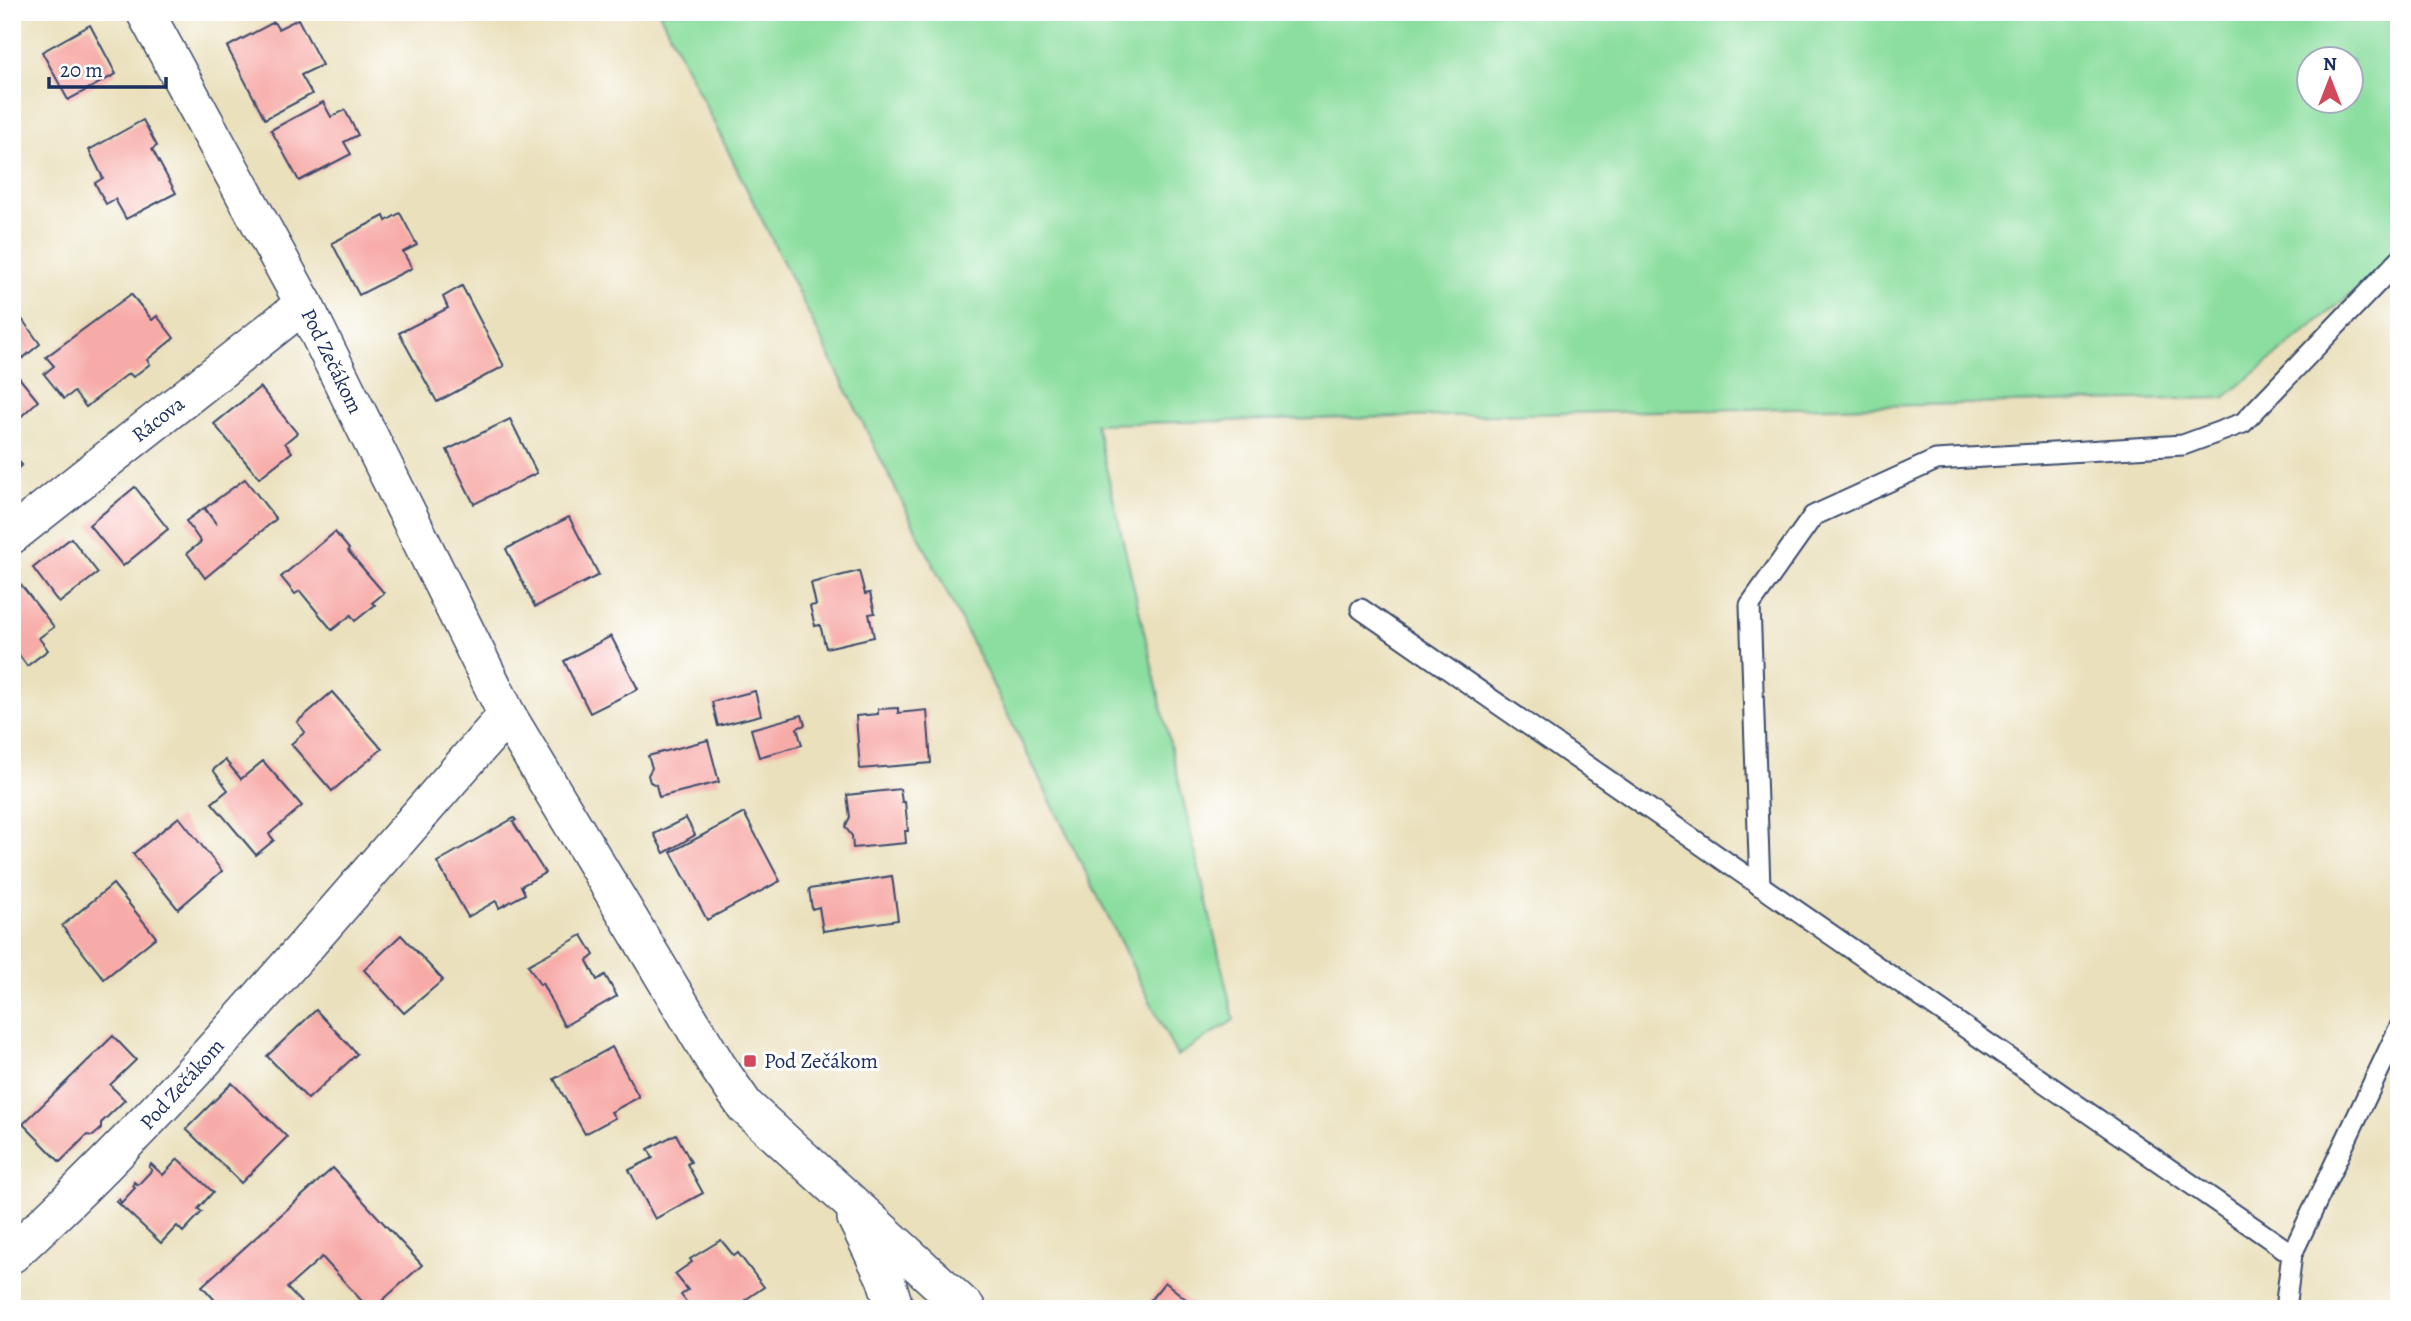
<svg xmlns="http://www.w3.org/2000/svg" width="2411" height="1321" viewBox="0 0 2411 1321" font-family="Alegreya,serif">
	<style>
		.green { fill: #8bde9f; stroke: #53867e; stroke-width: 2; fill-rule: evenodd }
		.building { fill: #f7aba8 }
		.lines { fill: none; stroke-linecap: round; stroke-linejoin: round }
		.lane-casing { stroke: #3a4a6c; stroke-width: 23 }
		.street-casing { stroke: #3a4a6c; stroke-width: 40 }
		.lane { stroke: #fff; stroke-width: 19 }
		.street { stroke: #fff; stroke-width: 37 }
		.poi-dot { fill: #d1495b; stroke: #fff; stroke-width: 2.5 }
		.labels { text-anchor: middle; dominant-baseline: central; stroke-width: 6; stroke-linejoin: round; paint-order: stroke }
		.street-label { font-size: 21px; fill: #1b2f5e; stroke: #fff }
		.poi-label { font-size: 21px; fill: #1b2f5e; stroke: #fff; text-anchor: start }
	</style>
	<rect width="100%" height="100%" fill="#fff"/>
	<filter id="ink" filterUnits="userSpaceOnUse"><feTurbulence type="fractalNoise" baseFrequency=".0143" numOctaves="2"/><feDisplacementMap in="SourceGraphic" scale="14" xChannelSelector="R" yChannelSelector="G"/><feConvolveMatrix kernelMatrix="1 2 1 2 8 2 1 2 1" color-interpolation-filters="sRGB"/></filter>
	<filter id="wash" filterUnits="userSpaceOnUse"><feTurbulence type="fractalNoise" baseFrequency=".00686" numOctaves="4" result="noise"/><feDisplacementMap in="SourceGraphic" scale="28" xChannelSelector="R" yChannelSelector="G"/><feGaussianBlur stdDeviation="1.57" result="paint"/><feColorMatrix in="noise" values="0 0 0 0 0 0 0 0 0 0 0 0 0 0 0 0 0 1.4 0 .05"/><feComposite in="paint" operator="in"/></filter>
	<g filter="url(#wash)">
		<rect width="100%" height="100%" fill="#eae0bc"/>
		<!-- green -->
		<path class="green" d="M 659,12 L 2399,12 L 2399,249 L 2388,264 L 2224,398 L 1096,424 L 1234,1020 L 1177,1056 ZM 2310,60 L 2352,60 L 2352,102 L 2310,102 Z"/>
		<g id="blocks">
			<!-- building -->
			<g class="building">
				<path d="M 298,19 L 322,65 L 301,75 L 312,94 L 265,119 L 227,47 L 274,22 L 278,29 Z"/>
				<path d="M 90,25 L 116,74 L 68,100 L 42,52 Z"/>
				<path d="M 323,102 L 331,117 L 345,110 L 358,135 L 344,142 L 351,154 L 299,181 L 271,130 Z"/>
				<path d="M 143,120 L 157,146 L 152,149 L 176,193 L 126,219 L 115,199 L 106,204 L 95,183 L 103,178 L 89,150 Z"/>
				<path d="M 400,213 L 417,245 L 403,252 L 412,268 L 359,295 L 332,243 L 384,216 L 386,221 Z"/>
				<path d="M 462,286 L 504,366 L 437,402 L 399,333 L 448,308 L 443,297 Z"/>
				<path d="M 131,294 L 152,320 L 157,316 L 174,338 L 147,360 L 150,364 L 133,377 L 129,373 L 86,407 L 74,392 L 64,399 L 44,374 L 54,366 L 46,357 Z"/>
				<path d="M 19,315 L 40,344 L 23,358 L 12,343 L 12,320 Z"/>
				<path d="M 12,369 L 38,401 L 12,425 Z"/>
				<path d="M 260,387 L 297,433 L 285,443 L 292,452 L 259,478 L 214,424 Z"/>
				<path d="M 510,419 L 537,473 L 474,504 L 447,450 Z"/>
				<path d="M 12,454 L 22,465 L 12,473 Z"/>
				<path d="M 245,479 L 276,519 L 205,578 L 187,553 L 201,542 L 186,521 L 204,508 L 217,525 L 205,508 Z"/>
				<path d="M 135,487 L 168,529 L 123,566 L 89,525 Z"/>
				<path d="M 569,517 L 599,575 L 535,607 L 506,549 Z"/>
				<path d="M 335,532 L 349,549 L 348,551 L 384,593 L 372,603 L 375,605 L 355,621 L 351,615 L 332,630 L 300,591 L 295,594 L 281,577 Z"/>
				<path d="M 71,538 L 98,573 L 59,603 L 33,568 Z"/>
				<path d="M 859,571 L 865,594 L 870,593 L 875,613 L 869,614 L 874,637 L 826,648 L 820,625 L 815,626 L 810,606 L 816,605 L 811,583 Z"/>
				<path d="M 18,581 L 54,627 L 39,638 L 48,650 L 27,666 L 19,655 L 12,661 L 12,586 Z"/>
				<path d="M 611,636 L 638,689 L 590,713 L 564,661 Z"/>
				<path d="M 755,691 L 761,715 L 718,726 L 712,702 Z"/>
				<path d="M 332,692 L 382,749 L 332,791 L 291,744 L 305,732 L 297,722 Z"/>
				<path d="M 898,708 L 898,713 L 927,710 L 931,763 L 860,769 L 856,716 L 878,714 L 878,709 Z"/>
				<path d="M 802,715 L 805,725 L 797,728 L 802,745 L 759,757 L 751,729 Z"/>
				<path d="M 708,740 L 719,782 L 659,797 L 656,785 L 650,782 L 648,775 L 652,768 L 648,756 Z"/>
				<path d="M 225,760 L 241,779 L 263,761 L 302,806 L 269,834 L 274,840 L 256,855 L 212,803 L 228,790 L 213,770 Z"/>
				<path d="M 900,789 L 902,802 L 905,802 L 908,831 L 905,831 L 906,843 L 853,848 L 852,836 L 845,827 L 850,817 L 847,795 Z"/>
				<path d="M 744,813 L 780,881 L 707,920 L 671,852 Z"/>
				<path d="M 179,817 L 222,871 L 178,909 L 133,854 Z"/>
				<path d="M 514,818 L 516,820 L 513,822 L 545,873 L 521,886 L 525,894 L 499,908 L 496,901 L 468,917 L 437,862 Z"/>
				<path d="M 686,818 L 695,835 L 664,853 L 654,834 Z"/>
				<path d="M 892,876 L 898,920 L 823,931 L 819,907 L 812,909 L 809,889 Z"/>
				<path d="M 113,884 L 156,937 L 104,979 L 62,926 Z"/>
				<path d="M 401,935 L 443,980 L 404,1013 L 364,970 Z"/>
				<path d="M 582,935 L 594,955 L 587,961 L 597,980 L 605,975 L 617,996 L 564,1026 L 542,983 L 540,985 L 528,965 Z"/>
				<path d="M 316,1010 L 357,1054 L 308,1099 L 267,1056 Z"/>
				<path d="M 113,1036 L 136,1060 L 110,1085 L 125,1100 L 101,1123 L 101,1129 L 93,1136 L 87,1135 L 60,1162 L 23,1124 Z"/>
				<path d="M 612,1047 L 639,1097 L 611,1112 L 615,1118 L 585,1134 L 554,1079 Z"/>
				<path d="M 232,1083 L 287,1137 L 241,1183 L 186,1129 Z"/>
				<path d="M 676,1134 L 691,1162 L 687,1164 L 703,1193 L 655,1219 L 629,1170 L 653,1158 L 648,1149 Z"/>
				<path d="M 178,1159 L 213,1192 L 198,1209 L 202,1212 L 183,1232 L 177,1226 L 161,1243 L 116,1201 L 119,1199 L 121,1203 L 135,1188 L 133,1185 L 134,1182 L 138,1185 L 152,1170 L 149,1167 L 151,1164 L 163,1175 Z"/>
				<path d="M 333,1168 L 422,1265 L 373,1309 L 369,1309 L 322,1257 L 287,1288 L 304,1306 L 300,1309 L 223,1309 L 202,1286 Z"/>
				<path d="M 721,1240 L 734,1256 L 738,1253 L 764,1287 L 745,1300 L 747,1304 L 741,1309 L 729,1309 L 726,1306 L 722,1309 L 692,1309 L 681,1295 L 688,1290 L 675,1274 L 692,1262 L 690,1259 Z"/>
				<path d="M 1165,1282 L 1198,1309 L 1143,1309 Z"/>
			</g>
		</g>
	</g>
	<g filter="url(#ink)">
		<use href="#blocks" fill-opacity="0" stroke="#3a4a6c" stroke-width="2"/>
		<g class="lines">
			<defs>
				<g id="lane">
					<path d="M 1361,609 L 2292,1254"/>
					<path d="M 1760,886 L 1750,605 L 1813,516 L 1936,460 L 2183,445 L 2243,423 L 2399,260"/>
					<path d="M 2285,1309 L 2292,1254 L 2399,1028"/>
				</g>
				<g id="street">
					<path d="M 145,12 L 304,304 L 507,715 L 718,1067 L 745,1106 L 967,1309"/>
					<path d="M 12,535 L 304,304"/>
					<path d="M 856,1218 L 886,1280 L 895,1309"/>
					<path d="M 12,1254 C 192,1089 345,897 507,715"/>
				</g>
			</defs>
			<!-- lane casing -->
			<use href="#lane" class="lane-casing"/>
			<!-- street casing -->
			<use href="#street" class="street-casing"/>
			<!-- lane -->
			<use href="#lane" class="lane"/>
			<!-- street -->
			<use href="#street" class="street"/>
		</g>
	</g>
	<!-- markers -->
	<rect class="poi-dot" x="743" y="1054" width="14" height="14" rx="3.5"/>
	<g class="labels">
		<!-- street labels -->
		<g class="street-label">
			<text transform="translate(332 361) rotate(64)">Pod Zečákom</text>
			<text transform="translate(158 419) rotate(-38)">Rácova</text>
			<text transform="translate(182 1084) rotate(-48)">Pod Zečákom</text>
		</g>
		<!-- poi labels -->
		<g class="poi-label">
			<text x="764" y="1061">Pod Zečákom</text>
		</g>
	</g>
	<!-- margin -->
	<rect width="2411" height="1321" fill="none" stroke="#fff" stroke-width="42"/>
	<!-- north arrow -->
	<g transform="translate(2330 80)"><circle r="33" fill="#ffffff" stroke="#a4acbf" stroke-width="2"/>
	<path d="M0-5L12 26L0 18L-12 26Z" fill="#d1495b"/>
	<text y="-10" font-size="19" font-weight="bold" text-anchor="middle" fill="#1b2f5e">N</text>
	</g>
	<!-- scale -->
	<path d="M49 77v10h117v-10" fill="none" stroke="#1b2f5e" stroke-width="3.5"/>
	<text x="60" y="77" font-size="21" fill="#1b2f5e" stroke="#ffffff" stroke-width="5" paint-order="stroke">20 m</text>
</svg>
